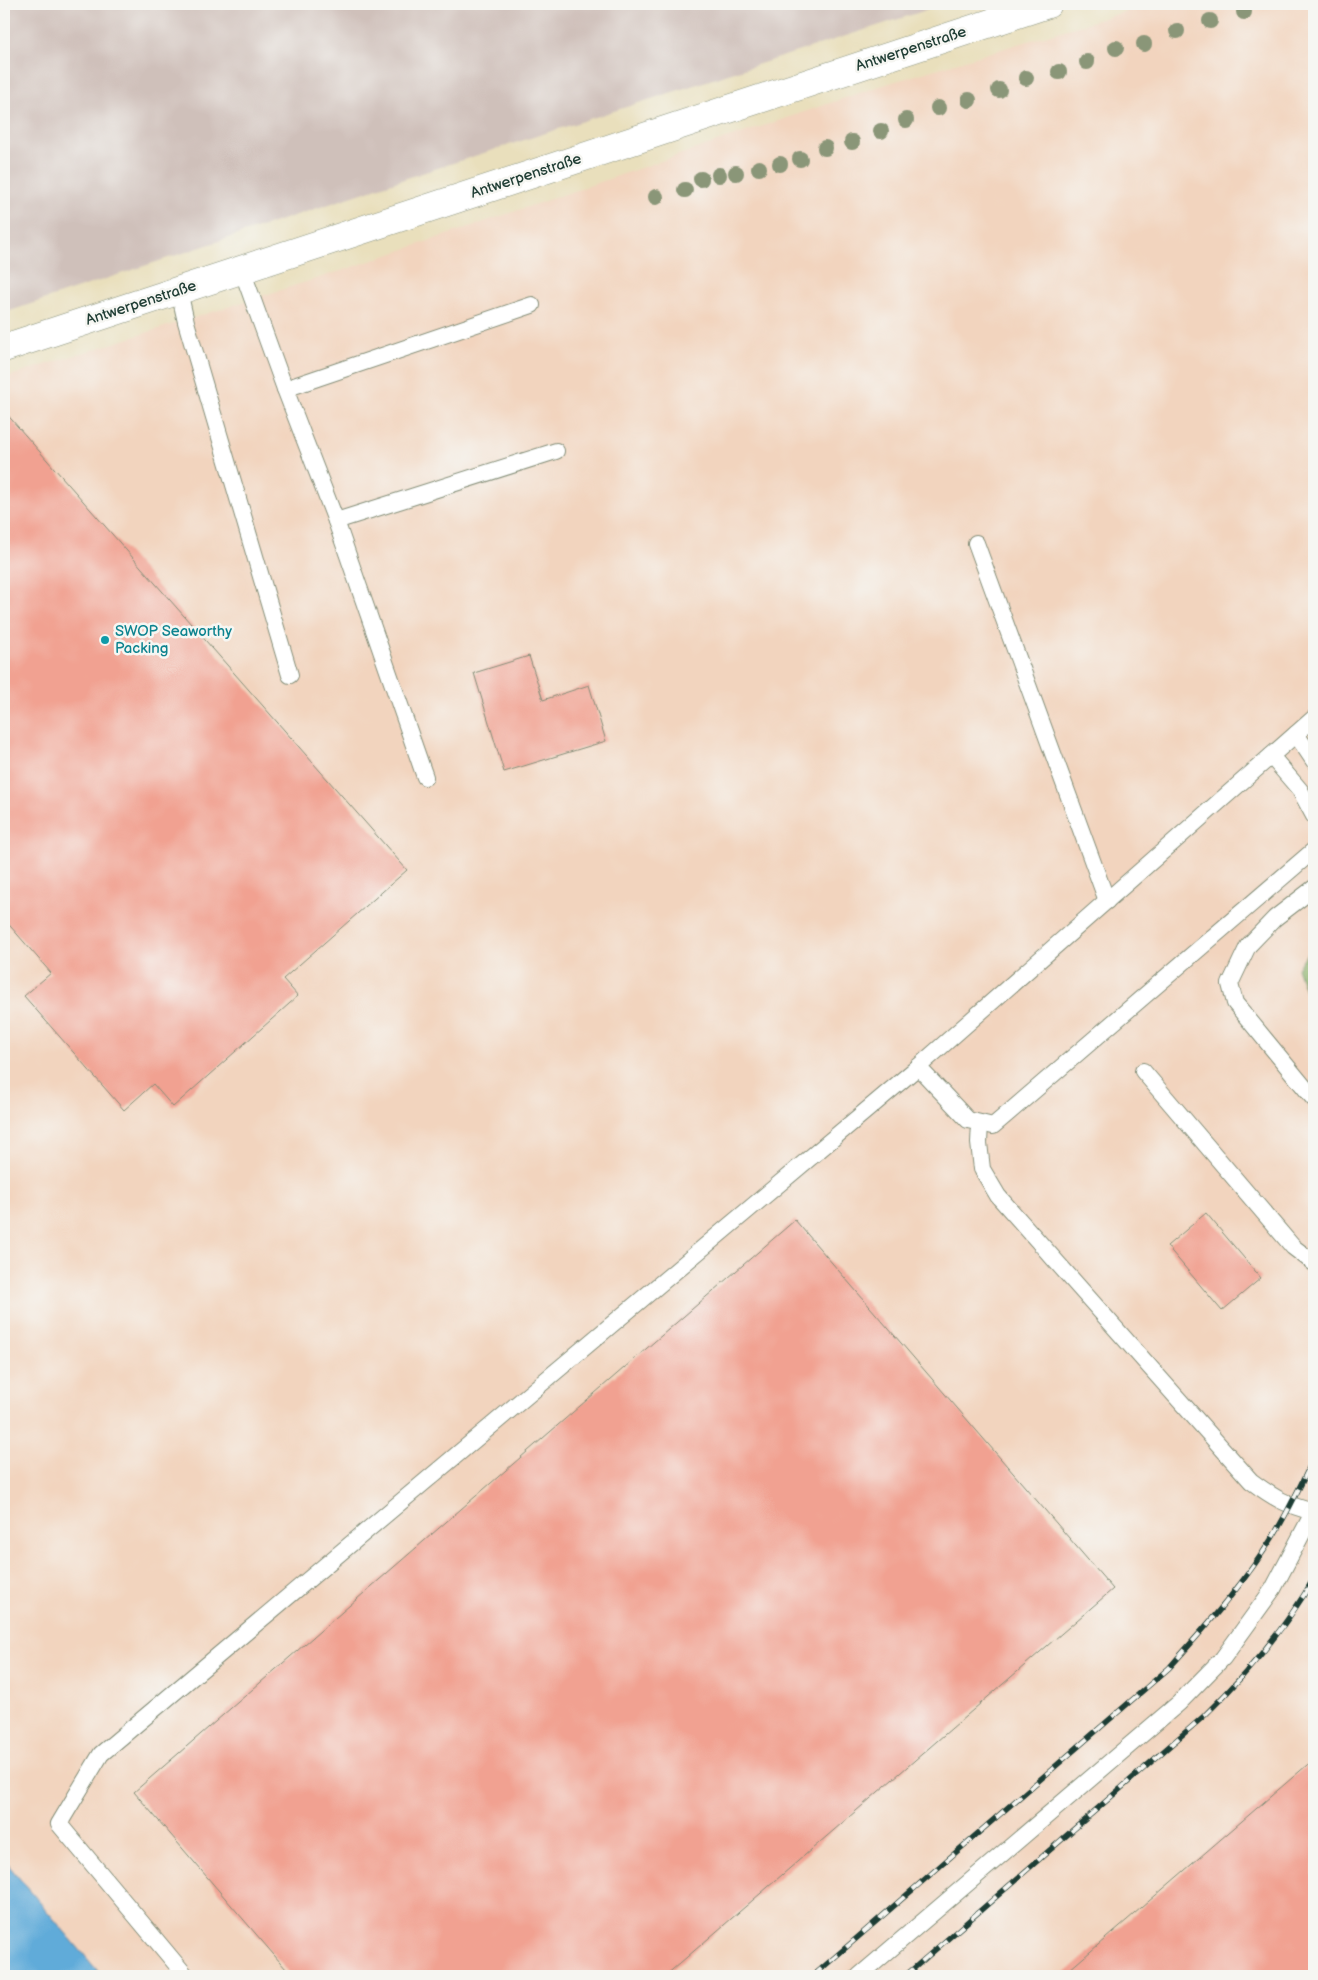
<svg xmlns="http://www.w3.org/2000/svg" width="1318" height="1980" viewBox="0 0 1318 1980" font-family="'Balsamiq Sans',sans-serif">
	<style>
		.built { fill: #f2d4be }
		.industrial { fill: #cfc0ba }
		.forest { fill: #8ab167; stroke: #54774e }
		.water { fill: #61abd9; stroke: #407486 }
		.building { fill: #f1a191 }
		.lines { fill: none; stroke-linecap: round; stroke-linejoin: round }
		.lane-casing { stroke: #848e78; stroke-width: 18 }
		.street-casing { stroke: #848e78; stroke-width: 29 }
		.lane { stroke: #fff; stroke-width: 16 }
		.street { stroke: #fff; stroke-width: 28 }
		.rail-casing { stroke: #1f3d34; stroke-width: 5.5 }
		.rail { stroke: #f6f6f2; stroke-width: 4; stroke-dasharray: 11; stroke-linecap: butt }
		.tree { fill: #8a9678 }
		.culture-dot { fill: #0f9aa8; stroke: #f6f6f2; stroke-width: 2 }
		.labels { text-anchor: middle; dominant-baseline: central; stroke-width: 5; stroke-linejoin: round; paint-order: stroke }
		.street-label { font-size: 15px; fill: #1f3d34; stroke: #f6f6f2 }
		.culture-label { font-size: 15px; fill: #0d838f; stroke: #f6f6f2; text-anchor: start }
	</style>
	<rect width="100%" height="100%" fill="#f6f6f2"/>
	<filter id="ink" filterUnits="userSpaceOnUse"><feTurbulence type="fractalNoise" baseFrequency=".02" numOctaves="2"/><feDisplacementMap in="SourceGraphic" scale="10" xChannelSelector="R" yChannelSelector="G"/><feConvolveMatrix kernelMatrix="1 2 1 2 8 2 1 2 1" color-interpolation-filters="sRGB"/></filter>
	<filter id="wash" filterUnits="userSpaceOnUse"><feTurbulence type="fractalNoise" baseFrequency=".0096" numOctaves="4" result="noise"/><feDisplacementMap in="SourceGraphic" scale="20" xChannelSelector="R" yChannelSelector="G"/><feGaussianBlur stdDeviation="1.12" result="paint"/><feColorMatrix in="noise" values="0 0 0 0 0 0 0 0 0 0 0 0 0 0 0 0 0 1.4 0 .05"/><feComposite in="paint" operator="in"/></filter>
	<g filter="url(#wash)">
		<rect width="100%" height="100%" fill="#e9dfbc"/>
		<!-- built -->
		<path class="built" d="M 1150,4 L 1314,4 L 1314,1976 L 102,1976 L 4,1860 L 4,378 L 347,269 L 880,86 Z"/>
		<!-- industrial -->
		<path class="industrial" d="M 4,4 L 945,4 L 413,176 L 4,313 Z"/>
		<!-- forest -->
		<path class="forest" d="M 1314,943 L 1314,1016 L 1297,968 Z"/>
		<!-- water -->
		<path class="water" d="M 4,1860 L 102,1976 L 4,1976 Z"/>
		<g id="blocks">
			<!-- building -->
			<g class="building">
				<path d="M 4,411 L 407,870 L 283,979 L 298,996 L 173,1107 L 153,1084 L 124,1110 L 24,996 L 51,973 L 4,919 Z"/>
				<path d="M 529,656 L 543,700 L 589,685 L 606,741 L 504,772 L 474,673 Z"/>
				<path d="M 1206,1213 L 1261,1278 L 1222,1311 L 1167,1246 Z"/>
				<path d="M 795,1220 L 1113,1589 L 665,1976 L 292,1976 L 134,1792 Z"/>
				<path d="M 1314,1759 L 1314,1976 L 1062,1976 Z"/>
			</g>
		</g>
	</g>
	<g filter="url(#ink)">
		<use href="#blocks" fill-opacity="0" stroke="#848e78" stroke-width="1"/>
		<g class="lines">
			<defs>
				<g id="lane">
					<path d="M 242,270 L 285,389 L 336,521 L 425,777"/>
					<path d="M 179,291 L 186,322 L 290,675"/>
					<path d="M 285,389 L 532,305"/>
					<path d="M 336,521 L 556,451"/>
					<path d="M 976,543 L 1107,901"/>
					<path d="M 1296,734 L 1314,761"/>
					<path d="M 1271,756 L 1300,790 L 1314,816"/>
					<path d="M 1314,888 L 1275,918 L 1248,946 L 1230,984 L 1235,1003 L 1314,1099"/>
					<path d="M 918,1067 L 968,1120 L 993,1126 L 1314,850"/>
					<path d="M 1143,1071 L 1293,1247 L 1314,1263"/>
					<path d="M 980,1123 L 979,1143 L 982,1169 L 998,1196 L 1251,1481 C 1274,1498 1286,1505 1314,1512"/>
					<path d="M 186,1976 L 59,1824 L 101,1754 L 918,1067 L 1314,718"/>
					<path d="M 859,1976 L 1179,1703 L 1223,1658 L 1273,1589 L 1314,1511"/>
				</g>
				<path id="street" d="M 4,348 L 1048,4"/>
			</defs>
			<!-- lane casing -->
			<use href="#lane" class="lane-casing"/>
			<!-- street casing -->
			<use href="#street" class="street-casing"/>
			<!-- lane -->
			<use href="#lane" class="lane"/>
			<!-- street -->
			<use href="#street" class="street"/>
			<defs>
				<g id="rail">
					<path d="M 813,1976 L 1169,1668 C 1202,1631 1235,1594 1263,1552 C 1283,1523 1298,1490 1314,1458"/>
					<path d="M 905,1976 L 1204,1716 C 1246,1675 1285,1629 1314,1578"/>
				</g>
			</defs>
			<!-- rail casing -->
			<use href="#rail" class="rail-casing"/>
			<!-- rail -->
			<use href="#rail" class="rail"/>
		</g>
		<!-- trees -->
		<g class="tree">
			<circle cx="1244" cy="12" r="8"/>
			<circle cx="1210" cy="21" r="8"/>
			<circle cx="1177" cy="31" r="8"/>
			<circle cx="1144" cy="44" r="8"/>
			<circle cx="1116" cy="48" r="8"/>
			<circle cx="1087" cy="62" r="8"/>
			<circle cx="1059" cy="72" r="8"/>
			<circle cx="1026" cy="78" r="8"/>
			<circle cx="999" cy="90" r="8"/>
			<circle cx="969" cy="100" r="8"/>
			<circle cx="938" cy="108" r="8"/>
			<circle cx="906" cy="120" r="8"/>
			<circle cx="881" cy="131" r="8"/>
			<circle cx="852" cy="142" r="8"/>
			<circle cx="825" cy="148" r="8"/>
			<circle cx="800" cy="159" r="8"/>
			<circle cx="780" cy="164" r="8"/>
			<circle cx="759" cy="168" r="8"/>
			<circle cx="736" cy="173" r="8"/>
			<circle cx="719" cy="175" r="8"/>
			<circle cx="701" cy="179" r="8"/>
			<circle cx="685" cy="190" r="8"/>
			<circle cx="656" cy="197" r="8"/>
		</g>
	</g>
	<!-- markers -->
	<circle class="culture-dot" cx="105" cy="640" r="5"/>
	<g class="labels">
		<!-- street labels -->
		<g class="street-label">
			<text transform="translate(911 49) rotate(-18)">Antwerpenstraße</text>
			<text transform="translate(526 176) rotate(-18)">Antwerpenstraße</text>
			<text transform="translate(141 303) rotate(-18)">Antwerpenstraße</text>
		</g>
		<!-- culture labels -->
		<g class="culture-label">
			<text x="115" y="631">SWOP Seaworthy<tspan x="115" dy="17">Packing</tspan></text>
		</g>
	</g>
	<!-- margin -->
	<rect width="1318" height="1980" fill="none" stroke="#f6f6f2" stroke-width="20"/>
</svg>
